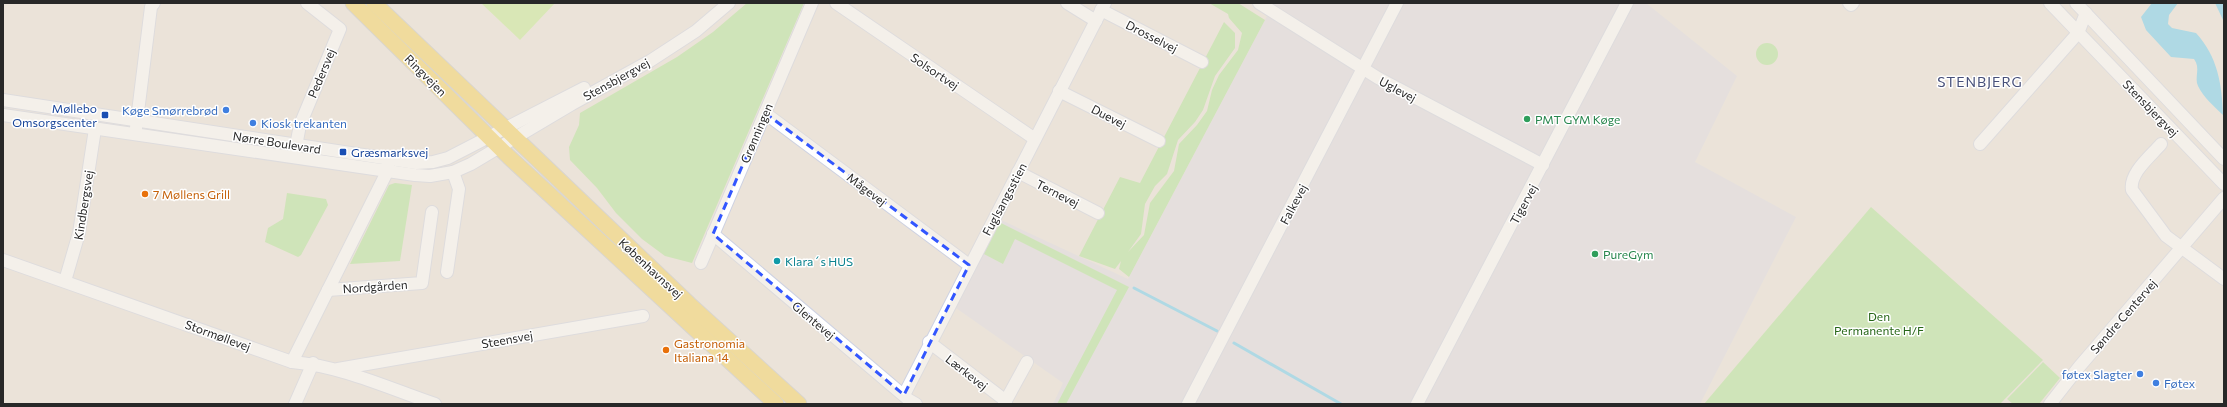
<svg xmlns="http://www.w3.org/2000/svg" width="2227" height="407" viewBox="0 0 2227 407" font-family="Commissioner,sans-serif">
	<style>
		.industrial { fill: #dddae3 }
		.green { fill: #aee492 }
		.pitch { fill: #c3ec8d }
		.water { fill: #67ccf2 }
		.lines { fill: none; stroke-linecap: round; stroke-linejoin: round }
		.stream { stroke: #67ccf2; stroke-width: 3 }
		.minor-casing { stroke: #ced2e2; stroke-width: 14 }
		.major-casing { stroke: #c3c3c3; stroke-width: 17 }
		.minor { stroke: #fff; stroke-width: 12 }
		.major { stroke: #f5d154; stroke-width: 15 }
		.marked { fill: none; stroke: #3256ff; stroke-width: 3; stroke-dasharray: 8 5; stroke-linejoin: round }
		.shop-dot { fill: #3f7fe0; stroke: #fff; stroke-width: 1.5 }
		.transit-dot { fill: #1a4fb4; stroke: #fff; stroke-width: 1.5 }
		.leisure-dot { fill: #2e9e5b; stroke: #fff; stroke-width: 1.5 }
		.food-dot { fill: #e8710a; stroke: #fff; stroke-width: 1.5 }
		.culture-dot { fill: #0f9aa8; stroke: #fff; stroke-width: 1.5 }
		.labels { text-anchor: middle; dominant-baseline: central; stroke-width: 3; stroke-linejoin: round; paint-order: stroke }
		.street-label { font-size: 12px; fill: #282828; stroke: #fff }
		.transit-label { font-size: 12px; fill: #164399; stroke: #fff; text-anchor: end }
		.shop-label { font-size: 12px; fill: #366cbe; stroke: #fff; text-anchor: end }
		.leisure-label { font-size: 12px; fill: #27864d; stroke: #fff; text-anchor: start }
		.food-label { font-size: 12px; fill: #c56008; stroke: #fff; text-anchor: start }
		.culture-label { font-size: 12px; fill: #0d838f; stroke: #fff; text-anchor: start }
		.park-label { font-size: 12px; fill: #266617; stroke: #fff }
		.quarter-label { font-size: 14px; letter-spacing: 1px; fill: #47507a; stroke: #fff }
	</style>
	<rect width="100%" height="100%" fill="#ebe3d9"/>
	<!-- industrial -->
	<path class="industrial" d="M 1274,3 L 1646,3 L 1737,76 L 1695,162 L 1796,217 L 1700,404 L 1053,404 L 1063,383 L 953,306 L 999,219 L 1128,279 Z"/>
	<!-- green -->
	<g class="green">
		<path d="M 747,3 L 804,3 L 692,263 L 665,256 L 642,239 L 616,213 L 597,188 L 570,160 L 569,147 L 579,125 L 580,113 L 677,57 L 713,32 Z"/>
		<path d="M 1209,3 L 1238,3 L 1265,20 L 1129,277 L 1119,269 L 1121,261 L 1115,269 L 1079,256 L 1120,177 L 1140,183 L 1224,22 L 1235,33 L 1235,48 L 1215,76 L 1203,110 L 1195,122 L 1178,140 L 1167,174 L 1155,186 L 1145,204 L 1141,234 L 1128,252 L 1144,235 L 1150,203 L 1174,171 L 1179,144 L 1197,125 L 1207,111 L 1212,90 L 1219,75 L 1238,50 L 1242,33 L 1229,18 L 1228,14 Z"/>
		<circle cx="1767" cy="54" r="11"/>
		<path d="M 395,183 L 412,185 L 400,261 L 350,264 L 389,185 Z"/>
		<path d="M 287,193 L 326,199 L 328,205 L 301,255 L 298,257 L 265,242 L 268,228 L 283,219 Z"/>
		<path d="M 1871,207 L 2043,360 L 2000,404 L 1704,404 Z"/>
		<path d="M 999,222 L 1129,287 L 1066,404 L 1057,404 L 1117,290 L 1015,239 L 1003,264 L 982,253 Z"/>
		<path d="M 2043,362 L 2060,378 L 2039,404 L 2013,404 L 2007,399 Z"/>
	</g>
	<!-- pitch -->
	<path class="pitch" d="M 481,3 L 555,3 L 520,40 Z"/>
	<!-- water -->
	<g class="water">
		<path d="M 2152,3 L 2178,3 L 2169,15 L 2168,24 L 2172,28 L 2196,33 C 2218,57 2222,85 2223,115 C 2215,107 2203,97 2198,86 C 2194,77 2201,68 2194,59 L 2171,57 L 2146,30 L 2141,17 Z"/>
		<path d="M 2215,3 L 2224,3 L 2224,22 Z"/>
	</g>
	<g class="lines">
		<!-- stream -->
		<g class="stream">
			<path d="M 1134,288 L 1219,332"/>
			<path d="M 1234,343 L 1341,404"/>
		</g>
		<defs>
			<g id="minor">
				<path d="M 836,3 L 1035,139"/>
				<path d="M 1067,3 L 1096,21"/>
				<path d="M 1259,3 L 1378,78 L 1543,165"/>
				<path d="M 1849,3 L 1851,5 L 1853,3"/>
				<path d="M 2050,3 L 2224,184"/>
				<path d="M 2076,3 L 2224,159"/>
				<path d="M 1101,10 L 1202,62"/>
				<path d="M 1059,91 L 1159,141"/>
				<path d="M 3,100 L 416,163 L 433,162 L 448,158 L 584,88"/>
				<path d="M 765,113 L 969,265"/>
				<path d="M 3,115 L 415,175 L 430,176 L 453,172 L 471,164 L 572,104 L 650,61 L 696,31 L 729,3"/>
				<path d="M 136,128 L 151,7 L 154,3"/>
				<path d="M 1980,144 L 2078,33 L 2086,13"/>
				<path d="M 2161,144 C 2151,156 2129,173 2132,190 L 2166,236 L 2224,279"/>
				<path d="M 295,151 L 300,125 L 340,29 L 307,3"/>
				<path d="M 1018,172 L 1098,213"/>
				<path d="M 713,234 L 909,400 L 916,404"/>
				<path d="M 3,260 L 292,362 C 341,366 388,388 435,404"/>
				<path d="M 701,263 L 812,3"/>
				<path d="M 447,272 L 459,189 L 453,172"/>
				<path d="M 65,281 L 79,233 L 95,129"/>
				<path d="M 328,290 L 422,283 L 432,212"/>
				<path d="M 929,342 L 1006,401"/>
				<path d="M 292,362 L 387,172 L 388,165"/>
				<path d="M 338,369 L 643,316"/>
				<path d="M 904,395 L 1105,3"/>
				<path d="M 295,404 L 313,363"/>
				<path d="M 1004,404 L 1027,362"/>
				<path d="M 1188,404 L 1397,3"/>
				<path d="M 1417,404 L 1627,3"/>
				<path d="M 2050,404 L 2079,367 L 2224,198"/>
			</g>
			<g id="major">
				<path d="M 353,3 L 509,157 L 776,404"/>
				<path d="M 374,3 L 689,304 L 799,404"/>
			</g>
		</defs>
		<!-- minor casing -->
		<use href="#minor" class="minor-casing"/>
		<!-- major casing -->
		<use href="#major" class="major-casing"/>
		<!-- minor -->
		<use href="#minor" class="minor"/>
		<!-- major -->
		<use href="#major" class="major"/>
	</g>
	<!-- marked area -->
	<path d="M0 0H2227V407H0ZM 765,113 L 969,265 L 904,395 L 713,234 Z" fill="#ebe3d9" fill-opacity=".55" fill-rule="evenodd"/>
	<path class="marked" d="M 765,113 L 969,265 L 904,395 L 713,234 Z"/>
	<!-- markers -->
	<g class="shop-dot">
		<circle cx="226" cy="110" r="4"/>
		<circle cx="253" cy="123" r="4"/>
		<circle cx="2140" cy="374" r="4"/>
		<circle cx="2156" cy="383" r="4"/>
	</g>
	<g class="transit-dot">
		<rect x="101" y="111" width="8" height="8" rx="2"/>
		<rect x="339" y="148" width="8" height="8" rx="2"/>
	</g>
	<g class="leisure-dot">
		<circle cx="1527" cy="119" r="4"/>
		<circle cx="1595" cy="254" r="4"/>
	</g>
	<g class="food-dot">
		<circle cx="145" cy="194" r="4"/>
		<circle cx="666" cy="350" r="4"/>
	</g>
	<circle class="culture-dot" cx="777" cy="261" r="4"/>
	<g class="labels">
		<!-- street labels -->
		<g class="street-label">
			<text transform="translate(1152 36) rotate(27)">Drosselvej</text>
			<text transform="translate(935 71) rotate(34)">Solsortvej</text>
			<text transform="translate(321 73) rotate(-67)">Pedersvej</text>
			<text transform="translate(426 75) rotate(45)">Ringvejen</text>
			<text transform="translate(616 79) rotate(-29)">Stensbjergvej</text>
			<text transform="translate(1398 89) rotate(28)">Uglevej</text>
			<text transform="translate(2151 108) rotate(46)">Stensbjergvej</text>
			<text transform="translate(1109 116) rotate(27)">Duevej</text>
			<text transform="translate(756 133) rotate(-67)">Grønningen</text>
			<text transform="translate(277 142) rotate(9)">Nørre Boulevard</text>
			<text transform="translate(867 189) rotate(37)">Mågevej</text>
			<text transform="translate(1058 193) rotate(27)">Ternevej</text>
			<text transform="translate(1004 199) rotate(-62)">Fuglsangsstien</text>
			<text transform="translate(1293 204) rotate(-62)">Falkevej</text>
			<text transform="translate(1523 204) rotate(-62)">Tigervej</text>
			<text transform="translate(83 205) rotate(-81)">Kindbergsvej</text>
			<text transform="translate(651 268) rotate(43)">Københavnsvej</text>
			<text transform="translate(375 286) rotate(-4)">Nordgården</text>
			<text transform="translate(2123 316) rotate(-49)">Søndre Centervej</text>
			<text transform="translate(814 320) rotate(40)">Glentevej</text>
			<text transform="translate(218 335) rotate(20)">Stormøllevej</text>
			<text transform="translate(507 339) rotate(-10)">Steensvej</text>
			<text transform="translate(967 372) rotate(38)">Lærkevej</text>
		</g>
		<!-- transit labels -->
		<g class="transit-label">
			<text x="97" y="108">Møllebo<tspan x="97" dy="14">Omsorgscenter</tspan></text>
			<text x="351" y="152" text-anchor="start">Græsmarksvej</text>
		</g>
		<!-- shop labels -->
		<g class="shop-label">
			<text x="218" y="110">Køge Smørrebrød</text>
			<text x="261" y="123" text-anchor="start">Kiosk trekanten</text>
			<text x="2132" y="374">føtex Slagter</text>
			<text x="2164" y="383" text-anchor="start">Føtex</text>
		</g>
		<!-- leisure labels -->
		<g class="leisure-label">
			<text x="1535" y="119">PMT GYM Køge</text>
			<text x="1603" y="254">PureGym</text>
		</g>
		<!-- food labels -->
		<g class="food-label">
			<text x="153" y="194">7 Møllens Grill</text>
			<text x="674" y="343">Gastronomia<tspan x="674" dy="14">Italiana 14</tspan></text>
		</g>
		<!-- culture labels -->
		<g class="culture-label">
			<text x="785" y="261">Klara´s HUS</text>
		</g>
		<!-- park labels -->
		<g class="park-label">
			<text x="1879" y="316">Den<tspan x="1879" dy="14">Permanente H/F</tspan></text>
		</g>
		<!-- quarter labels -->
		<g class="quarter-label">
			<text x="1980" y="81">STENBJERG</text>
		</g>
	</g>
	<!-- border -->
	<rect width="2227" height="407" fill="none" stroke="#282828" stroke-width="8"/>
</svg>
